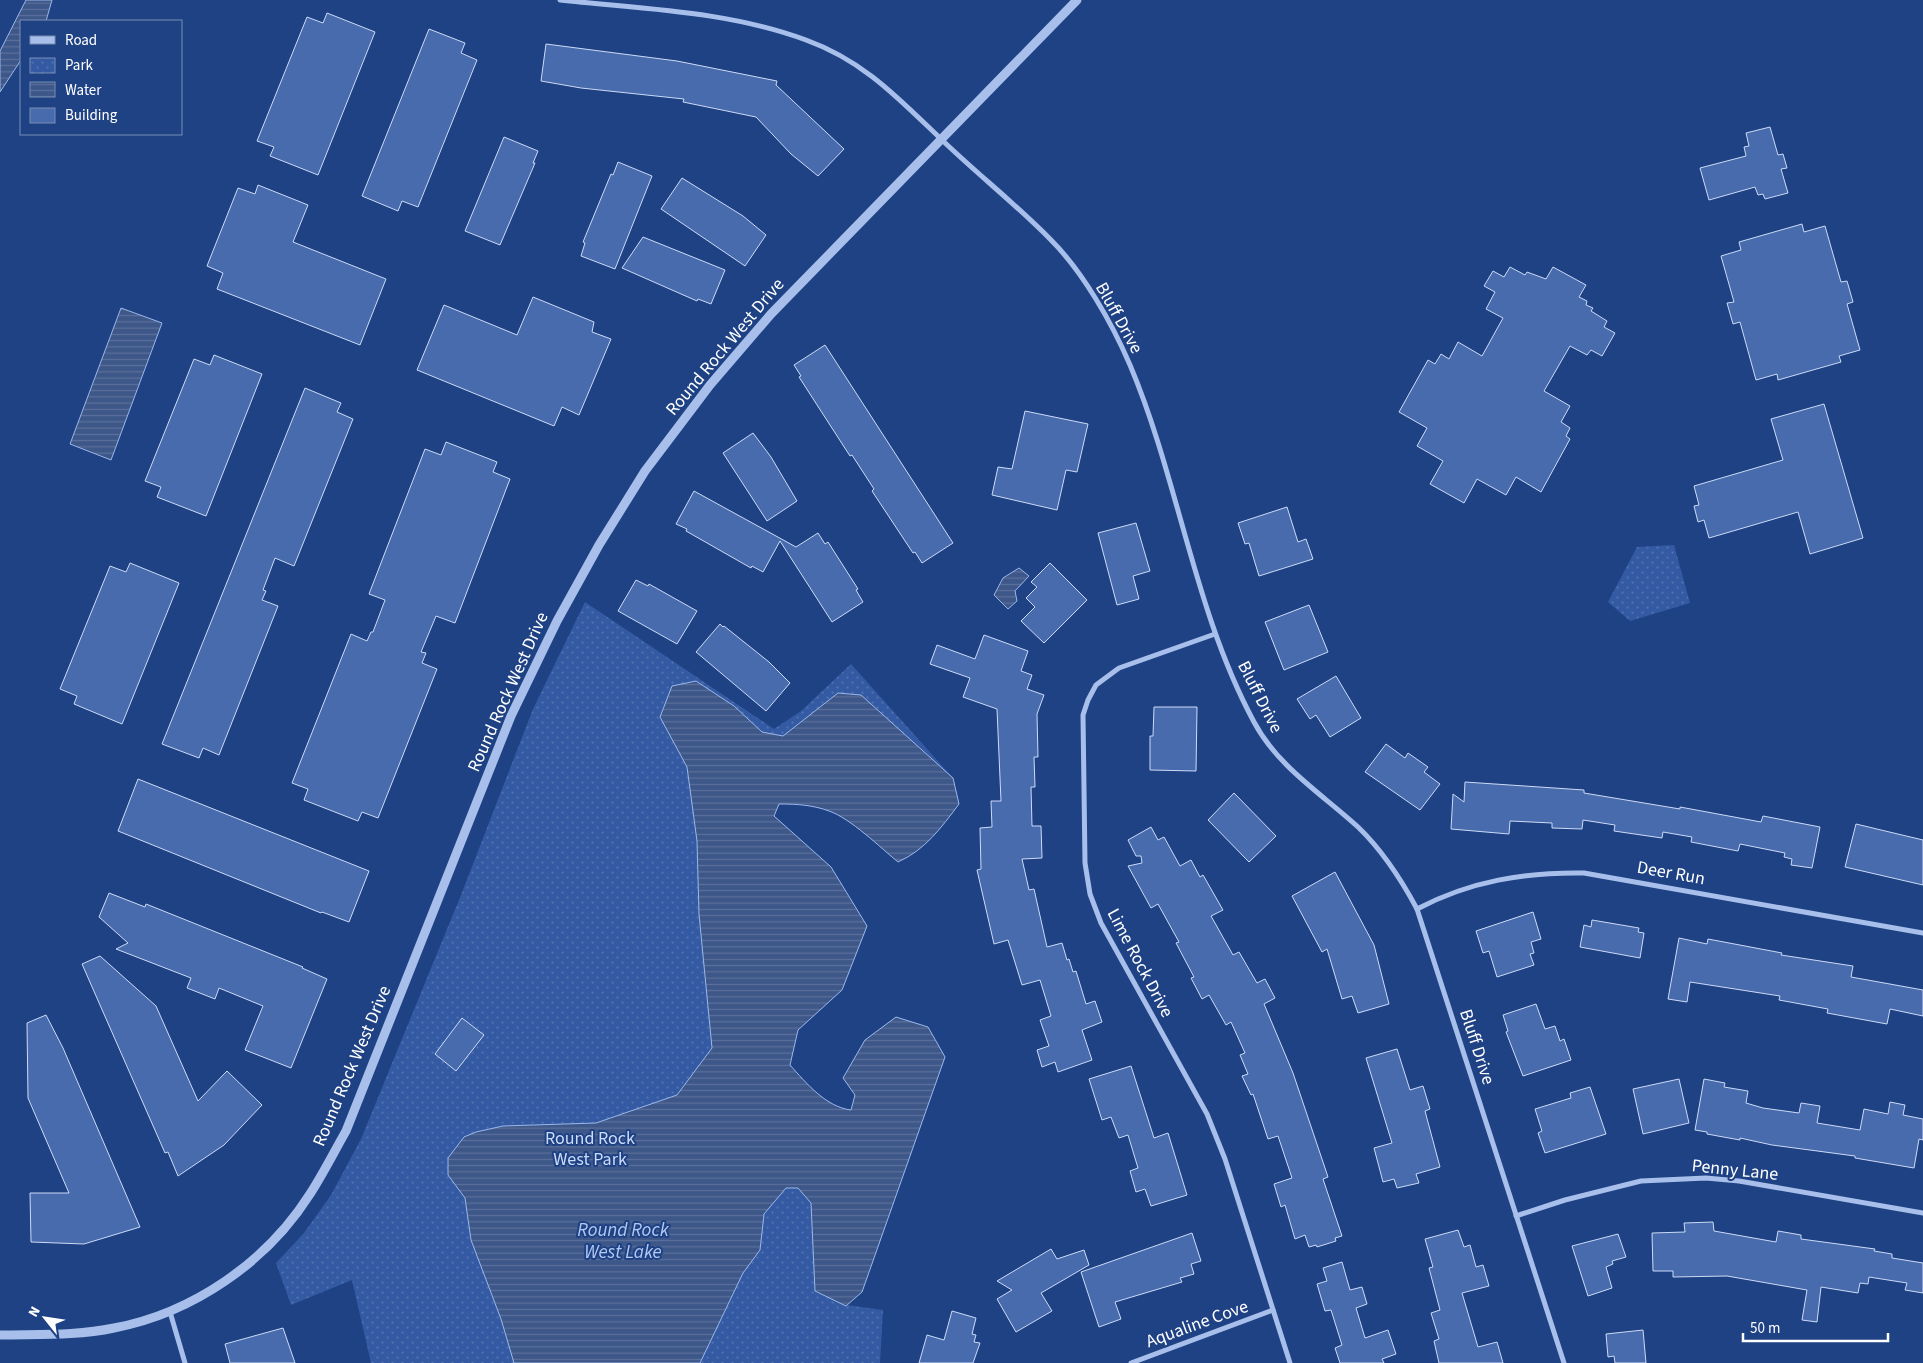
<svg xmlns="http://www.w3.org/2000/svg" width="1923" height="1363" viewBox="0 0 1923 1363" font-family="'Source Sans 3',sans-serif">
	<style>
		.park { fill: url(#park-dots) }
		.water { fill: url(#water-rules); stroke: #9bb8eb }
		.building { fill: #486bad; stroke: #ccdbf7 }
		.lines { fill: none; stroke-linecap: round; stroke-linejoin: round }
		.minor { stroke: #a7bfea; stroke-width: 5 }
		.tertiary { stroke: #a7bfea; stroke-width: 9 }
		.labels { text-anchor: middle; dominant-baseline: central; stroke-width: 4; stroke-linejoin: round; paint-order: stroke }
		.street-label { font-size: 18px; fill: #fff; stroke: #1f4285 }
		.park-label { font-size: 18px; fill: #ccdbf7; stroke: #1f4285 }
		.water-label { font-size: 19px; font-style: italic; fill: #b3c9f1; stroke: #1f4285 }
	</style>
	<defs>
		<pattern id="park-dots" width="8" height="8" patternUnits="userSpaceOnUse" patternTransform="scale(1.25)"><rect width="8" height="8" fill="#335aa2"/><path d="M2 2h.1M6 6h.1" fill="none" stroke="#5273b0" stroke-width="1.8" stroke-linecap="round"/></pattern>
		<pattern id="water-rules" width="6" height="5" patternUnits="userSpaceOnUse" patternTransform="scale(1.25)"><rect width="6" height="5" fill="#3e5789"/><path d="M0 2.5h6" fill="none" stroke="#5b709b"/></pattern>
	</defs>
	<rect width="100%" height="100%" fill="#1f4285"/>
	<!-- park -->
	<g class="park">
		<path d="M 1674,545 L 1690,603 L 1630,621 L 1608,602 L 1637,547 Z"/>
		<path d="M 585,602 L 774,729 L 801,711 L 851,664 L 953,778 L 959,804 C 941,828 925,850 898,862 C 881,848 850,818 829,811 C 813,805 797,804 779,804 L 774,816 L 831,867 L 867,926 L 842,990 L 798,1030 L 790,1065 C 806,1083 826,1107 851,1110 L 855,1095 L 843,1078 L 865,1040 L 896,1017 L 928,1027 L 945,1057 L 862,1292 L 847,1305 L 883,1310 L 880,1363 L 371,1363 L 352,1280 L 291,1305 L 276,1263 L 304,1233 L 331,1195 L 361,1139 L 461,895 L 533,709 Z"/>
	</g>
	<!-- water -->
	<g class="water">
		<path d="M 26,0 L 52,0 L 46,21 L 21,21 L 21,60 L 0,92 L 0,51 Z"/>
		<path d="M 121,308 L 162,323 L 111,460 L 70,444 Z"/>
		<path d="M 1019,568 L 1029,576 L 1015,591 L 1017,601 L 1008,609 L 994,595 L 1003,578 Z"/>
		<path d="M 696,681 L 734,706 L 762,732 L 783,736 L 838,693 L 861,695 L 953,778 L 959,804 C 941,828 925,850 898,862 C 881,848 850,818 829,811 C 813,805 797,804 779,804 L 774,816 L 831,867 L 867,926 L 842,990 L 798,1030 L 790,1065 C 806,1083 826,1107 851,1110 L 855,1095 L 843,1078 L 865,1040 L 896,1017 L 928,1027 L 945,1057 L 862,1292 L 846,1306 L 815,1291 L 811,1203 L 798,1188 L 786,1188 L 764,1214 L 760,1250 L 743,1273 L 700,1363 L 514,1363 L 501,1319 L 471,1240 L 465,1198 L 448,1175 L 448,1158 L 464,1137 L 476,1132 L 503,1126 L 596,1123 L 677,1095 L 712,1048 L 699,914 L 697,841 L 687,767 L 660,717 L 672,686 Z"/>
	</g>
	<!-- building -->
	<g class="building">
		<path d="M 327,13 L 375,32 L 318,175 L 270,156 L 274,147 L 257,141 L 307,17 L 323,23 Z"/>
		<path d="M 429,29 L 465,43 L 461,53 L 477,60 L 418,207 L 402,201 L 398,211 L 362,196 Z"/>
		<path d="M 546,44 L 677,61 L 777,81 L 776,85 L 844,149 L 818,176 L 791,154 L 756,117 L 683,102 L 684,99 L 581,88 L 541,81 Z"/>
		<path d="M 1770,127 L 1778,155 L 1783,154 L 1787,168 L 1781,169 L 1788,193 L 1765,199 L 1763,194 L 1758,195 L 1755,187 L 1709,200 L 1700,168 L 1746,156 L 1744,147 L 1749,146 L 1746,133 Z"/>
		<path d="M 504,137 L 538,151 L 533,163 L 535,163 L 500,245 L 465,231 Z"/>
		<path d="M 618,162 L 652,176 L 615,269 L 581,256 L 585,243 L 583,242 L 611,174 L 613,175 Z"/>
		<path d="M 682,178 L 743,216 L 766,235 L 745,266 L 661,209 Z"/>
		<path d="M 258,185 L 308,205 L 293,242 L 386,279 L 360,345 L 217,289 L 223,273 L 207,266 L 238,188 L 255,194 Z"/>
		<path d="M 1802,224 L 1804,232 L 1825,226 L 1841,282 L 1847,281 L 1853,302 L 1847,304 L 1860,350 L 1839,356 L 1841,362 L 1778,380 L 1777,374 L 1756,380 L 1740,322 L 1733,324 L 1727,303 L 1734,302 L 1721,256 L 1741,250 L 1739,242 Z"/>
		<path d="M 643,237 L 725,270 L 711,304 L 698,299 L 697,301 L 622,268 Z"/>
		<path d="M 1510,267 L 1525,275 L 1527,272 L 1546,279 L 1553,267 L 1586,285 L 1579,297 L 1587,301 L 1586,305 L 1593,308 L 1591,311 L 1607,321 L 1604,327 L 1615,333 L 1602,356 L 1591,350 L 1587,355 L 1570,346 L 1544,391 L 1570,406 L 1561,422 L 1570,428 L 1566,436 L 1570,439 L 1541,492 L 1516,477 L 1506,495 L 1477,479 L 1464,503 L 1430,484 L 1443,461 L 1417,446 L 1427,428 L 1399,412 L 1428,360 L 1435,364 L 1441,354 L 1449,359 L 1458,342 L 1482,356 L 1503,318 L 1486,309 L 1495,292 L 1484,286 L 1493,271 L 1504,277 Z"/>
		<path d="M 533,297 L 594,322 L 592,332 L 611,339 L 579,415 L 562,407 L 554,426 L 417,370 L 444,305 L 517,335 Z"/>
		<path d="M 825,345 L 953,543 L 922,563 L 915,552 L 913,553 L 872,491 L 874,489 L 852,455 L 850,456 L 799,377 L 801,376 L 794,365 Z"/>
		<path d="M 214,355 L 262,374 L 206,516 L 157,497 L 161,487 L 145,481 L 194,359 L 210,365 Z"/>
		<path d="M 305,388 L 341,403 L 337,412 L 353,419 L 294,566 L 275,558 L 263,590 L 266,591 L 262,600 L 278,606 L 219,755 L 203,748 L 199,758 L 162,744 Z"/>
		<path d="M 1824,404 L 1863,538 L 1810,554 L 1798,512 L 1709,538 L 1704,520 L 1698,522 L 1694,506 L 1699,505 L 1694,486 L 1783,460 L 1771,419 Z"/>
		<path d="M 1025,411 L 1088,424 L 1077,472 L 1066,470 L 1057,510 L 992,495 L 998,467 L 1012,469 Z"/>
		<path d="M 753,433 L 771,457 L 797,501 L 767,521 L 723,453 Z"/>
		<path d="M 446,442 L 497,462 L 493,472 L 510,479 L 455,623 L 436,616 L 421,652 L 426,653 L 422,663 L 437,669 L 378,818 L 362,812 L 358,821 L 304,800 L 308,789 L 292,783 L 351,634 L 367,641 L 371,632 L 373,632 L 385,600 L 369,594 L 425,449 L 441,455 Z"/>
		<path d="M 694,491 L 796,547 L 818,533 L 825,544 L 828,542 L 858,589 L 856,590 L 863,602 L 832,622 L 780,541 L 763,572 L 752,566 L 751,568 L 686,531 L 687,529 L 676,524 Z"/>
		<path d="M 1287,507 L 1298,542 L 1306,539 L 1313,559 L 1259,576 L 1249,543 L 1245,544 L 1238,523 Z"/>
		<path d="M 1136,523 L 1150,571 L 1133,576 L 1139,599 L 1117,605 L 1098,533 Z"/>
		<path d="M 130,563 L 179,583 L 122,724 L 74,704 L 77,696 L 60,689 L 110,566 L 126,572 Z"/>
		<path d="M 1050,563 L 1087,600 L 1044,643 L 1021,621 L 1035,607 L 1026,598 L 1037,587 L 1031,582 Z"/>
		<path d="M 636,580 L 648,586 L 649,584 L 697,611 L 677,644 L 618,611 Z"/>
		<path d="M 1309,605 L 1328,652 L 1284,670 L 1265,622 Z"/>
		<path d="M 720,624 L 723,627 L 724,626 L 769,662 L 790,683 L 766,711 L 696,652 Z"/>
		<path d="M 984,635 L 1028,651 L 1021,671 L 1032,675 L 1027,689 L 1044,695 L 1037,714 L 1038,757 L 1034,757 L 1035,787 L 1031,787 L 1032,826 L 1041,826 L 1042,858 L 1022,859 L 1029,890 L 1034,889 L 1047,947 L 1062,943 L 1067,960 L 1069,959 L 1073,972 L 1076,971 L 1086,1004 L 1095,1001 L 1102,1022 L 1082,1030 L 1092,1060 L 1058,1072 L 1055,1062 L 1042,1067 L 1037,1050 L 1049,1046 L 1040,1020 L 1051,1016 L 1040,980 L 1022,985 L 1008,940 L 994,944 L 977,870 L 981,869 L 980,828 L 992,827 L 991,801 L 1001,801 L 997,709 L 963,697 L 970,678 L 930,664 L 937,645 L 975,659 Z"/>
		<path d="M 1336,676 L 1361,718 L 1330,737 L 1316,715 L 1310,719 L 1297,699 Z"/>
		<path d="M 1154,707 L 1197,707 L 1196,771 L 1150,770 L 1150,736 L 1153,736 Z"/>
		<path d="M 1386,744 L 1405,758 L 1408,753 L 1428,767 L 1424,772 L 1440,784 L 1420,810 L 1365,772 Z"/>
		<path d="M 138,779 L 369,871 L 349,922 L 322,912 L 321,913 L 118,831 Z"/>
		<path d="M 1465,782 L 1584,790 L 1584,793 L 1680,809 L 1680,807 L 1761,822 L 1763,816 L 1820,827 L 1812,868 L 1791,865 L 1792,859 L 1784,857 L 1785,853 L 1740,844 L 1738,851 L 1691,842 L 1692,837 L 1663,832 L 1662,838 L 1614,831 L 1615,825 L 1583,820 L 1582,829 L 1552,828 L 1552,823 L 1510,821 L 1509,834 L 1451,829 L 1453,794 L 1464,802 Z"/>
		<path d="M 1234,793 L 1276,836 L 1249,862 L 1208,820 Z"/>
		<path d="M 1856,824 L 1923,840 L 1923,885 L 1845,867 Z"/>
		<path d="M 1151,827 L 1158,840 L 1164,837 L 1180,866 L 1191,860 L 1200,877 L 1203,875 L 1223,910 L 1211,916 L 1233,955 L 1239,952 L 1257,983 L 1265,979 L 1275,998 L 1264,1004 L 1293,1073 L 1328,1177 L 1323,1179 L 1342,1236 L 1335,1238 L 1336,1241 L 1317,1247 L 1316,1245 L 1309,1247 L 1305,1235 L 1295,1239 L 1285,1205 L 1281,1207 L 1274,1184 L 1292,1178 L 1278,1136 L 1268,1139 L 1253,1094 L 1251,1095 L 1242,1076 L 1248,1074 L 1240,1055 L 1245,1053 L 1231,1022 L 1226,1025 L 1209,995 L 1202,999 L 1191,978 L 1194,977 L 1176,943 L 1179,942 L 1158,904 L 1151,908 L 1128,866 L 1142,863 L 1141,856 L 1136,856 L 1128,840 Z"/>
		<path d="M 1335,872 L 1374,945 L 1389,1004 L 1358,1013 L 1352,996 L 1342,999 L 1327,949 L 1322,952 L 1292,896 Z"/>
		<path d="M 109,893 L 145,907 L 146,904 L 303,967 L 302,968 L 327,979 L 291,1068 L 245,1050 L 263,1006 L 219,988 L 215,999 L 187,988 L 191,978 L 116,949 L 128,943 L 99,917 Z"/>
		<path d="M 1533,912 L 1541,939 L 1531,942 L 1534,953 L 1530,954 L 1534,965 L 1497,977 L 1489,951 L 1483,953 L 1476,931 Z"/>
		<path d="M 1592,920 L 1639,928 L 1638,932 L 1644,933 L 1640,958 L 1580,947 L 1584,925 L 1591,927 Z"/>
		<path d="M 1679,938 L 1707,944 L 1708,939 L 1782,953 L 1781,955 L 1853,966 L 1851,977 L 1923,990 L 1923,1016 L 1890,1009 L 1887,1024 L 1827,1013 L 1828,1009 L 1779,1000 L 1780,996 L 1690,982 L 1687,1002 L 1668,999 Z"/>
		<path d="M 100,956 L 156,1006 L 198,1101 L 227,1071 L 262,1105 L 224,1145 L 178,1176 L 168,1152 L 165,1153 L 82,964 Z"/>
		<path d="M 1536,1004 L 1545,1029 L 1555,1026 L 1560,1041 L 1564,1039 L 1571,1060 L 1523,1076 L 1506,1032 L 1508,1031 L 1503,1015 Z"/>
		<path d="M 46,1015 L 63,1048 L 140,1227 L 84,1244 L 31,1242 L 30,1193 L 69,1193 L 28,1098 L 27,1023 Z"/>
		<path d="M 462,1018 L 484,1035 L 456,1071 L 435,1054 Z"/>
		<path d="M 1397,1049 L 1410,1090 L 1423,1086 L 1430,1109 L 1425,1111 L 1440,1167 L 1416,1174 L 1419,1183 L 1397,1188 L 1394,1179 L 1383,1182 L 1374,1148 L 1392,1143 L 1366,1058 Z"/>
		<path d="M 1131,1066 L 1154,1138 L 1168,1133 L 1187,1195 L 1151,1206 L 1145,1189 L 1136,1192 L 1130,1171 L 1138,1168 L 1128,1135 L 1119,1138 L 1111,1117 L 1102,1120 L 1089,1079 Z"/>
		<path d="M 1679,1079 L 1689,1123 L 1643,1134 L 1633,1089 Z"/>
		<path d="M 1704,1079 L 1725,1083 L 1724,1087 L 1748,1091 L 1746,1103 L 1763,1108 L 1799,1113 L 1801,1103 L 1820,1106 L 1817,1123 L 1860,1130 L 1864,1109 L 1888,1114 L 1890,1102 L 1905,1105 L 1903,1115 L 1923,1119 L 1923,1140 L 1919,1139 L 1914,1168 L 1855,1158 L 1855,1156 L 1772,1145 L 1740,1138 L 1740,1140 L 1707,1134 L 1707,1132 L 1695,1130 Z"/>
		<path d="M 1590,1087 L 1606,1134 L 1545,1153 L 1538,1133 L 1542,1131 L 1535,1109 L 1571,1098 L 1570,1093 Z"/>
		<path d="M 1713,1222 L 1714,1231 L 1776,1242 L 1778,1231 L 1801,1235 L 1801,1239 L 1875,1249 L 1874,1251 L 1892,1254 L 1892,1258 L 1923,1263 L 1923,1293 L 1905,1290 L 1907,1283 L 1869,1277 L 1868,1284 L 1860,1283 L 1858,1293 L 1821,1287 L 1817,1322 L 1802,1320 L 1807,1290 L 1727,1276 L 1673,1277 L 1673,1271 L 1653,1271 L 1652,1233 L 1685,1232 L 1684,1223 Z"/>
		<path d="M 1458,1230 L 1464,1247 L 1470,1245 L 1476,1267 L 1483,1265 L 1489,1286 L 1462,1293 L 1478,1347 L 1497,1342 L 1503,1363 L 1439,1363 L 1434,1341 L 1439,1339 L 1431,1313 L 1440,1310 L 1429,1268 L 1433,1267 L 1425,1239 Z"/>
		<path d="M 1192,1233 L 1201,1261 L 1191,1264 L 1194,1274 L 1180,1278 L 1182,1282 L 1115,1302 L 1121,1319 L 1099,1327 L 1081,1272 Z"/>
		<path d="M 1618,1234 L 1626,1257 L 1612,1261 L 1613,1264 L 1606,1267 L 1612,1288 L 1588,1296 L 1572,1246 Z"/>
		<path d="M 1051,1249 L 1057,1259 L 1084,1250 L 1089,1265 L 1041,1293 L 1052,1311 L 1016,1332 L 997,1299 L 1012,1290 L 997,1281 Z"/>
		<path d="M 1342,1262 L 1350,1290 L 1362,1287 L 1367,1304 L 1356,1308 L 1365,1338 L 1388,1330 L 1396,1354 L 1382,1359 L 1384,1363 L 1340,1363 L 1335,1348 L 1342,1345 L 1331,1310 L 1325,1311 L 1317,1284 L 1327,1281 L 1323,1268 Z"/>
		<path d="M 952,1311 L 976,1318 L 972,1334 L 976,1335 L 974,1342 L 980,1343 L 973,1363 L 919,1363 L 927,1335 L 944,1340 Z"/>
		<path d="M 283,1328 L 295,1363 L 230,1363 L 225,1344 Z"/>
		<path d="M 1643,1330 L 1646,1363 L 1615,1363 L 1614,1356 L 1608,1357 L 1606,1334 Z"/>
	</g>
	<g class="lines">
		<!-- minor -->
		<g class="minor">
			<path d="M 560,0 C 643,9 728,11 806,40 C 864,61 898,98 941,139 C 977,174 1016,204 1051,240 C 1083,272 1112,323 1130,365 C 1179,481 1194,611 1254,722 C 1278,767 1322,794 1358,827 C 1383,851 1401,879 1417,909 L 1564,1363"/>
			<path d="M 1215,634 L 1119,668 L 1096,685 L 1088,700 L 1083,715 L 1085,863 L 1090,894 L 1101,923 L 1207,1114 L 1225,1159 L 1290,1363"/>
			<path d="M 1417,909 C 1470,881 1525,872 1584,873 L 1923,933"/>
			<path d="M 1516,1216 L 1565,1200 L 1641,1181 L 1706,1178 L 1739,1181 L 1923,1213"/>
			<path d="M 170,1312 L 185,1363"/>
			<path d="M 1131,1363 L 1273,1310"/>
		</g>
		<!-- tertiary -->
		<path class="tertiary" d="M 0,1335 C 38,1334 77,1336 114,1328 C 193,1313 267,1262 310,1194 C 323,1174 334,1152 346,1131 L 511,716 L 557,621 L 599,545 L 645,471 L 710,385 L 771,314 L 1077,0"/>
	</g>
	<g class="labels">
		<!-- street labels -->
		<g class="street-label">
			<text transform="translate(1119 318) rotate(61)">Bluff Drive</text>
			<text transform="translate(725 347) rotate(-50)">Round Rock West Drive</text>
			<text transform="translate(508 692) rotate(-66)">Round Rock West Drive</text>
			<text transform="translate(1260 697) rotate(63)">Bluff Drive</text>
			<text transform="translate(1671 873) rotate(10)">Deer Run</text>
			<text transform="translate(1140 963) rotate(62)">Lime Rock Drive</text>
			<text transform="translate(1477 1047) rotate(72)">Bluff Drive</text>
			<text transform="translate(352 1066) rotate(-67)">Round Rock West Drive</text>
			<text transform="translate(1735 1170) rotate(6)">Penny Lane</text>
			<text transform="translate(1197 1324) rotate(-20)">Aqualine Cove</text>
		</g>
		<!-- park labels -->
		<g class="park-label">
			<text x="590" y="1138">Round Rock<tspan x="590" dy="21">West Park</tspan></text>
		</g>
		<!-- water labels -->
		<g class="water-label">
			<text x="623" y="1230">Round Rock<tspan x="623" dy="22">West Lake</tspan></text>
		</g>
	</g>
	<!-- legend -->
	<rect x="20" y="20" width="162" height="115" fill="#1f4285" stroke="#798eb6"/>
	<rect x="30" y="36" width="25" height="8" fill="#a7bfea" stroke="#798eb6"/>
	<text x="65" y="45" font-size="15" fill="#ffffff">Road</text>
	<rect x="30" y="58" width="25" height="15" fill="url(#park-dots)" stroke="#798eb6"/>
	<text x="65" y="70" font-size="15" fill="#ffffff">Park</text>
	<rect x="30" y="82" width="25" height="15" fill="url(#water-rules)" stroke="#798eb6"/>
	<text x="65" y="95" font-size="15" fill="#ffffff">Water</text>
	<rect x="30" y="108" width="25" height="15" fill="#486bad" stroke="#798eb6"/>
	<text x="65" y="120" font-size="15" fill="#ffffff">Building</text>
	<!-- north arrow -->
	<g transform="translate(45 1318) rotate(300)" stroke="#1f4285" stroke-width="4" paint-order="stroke">
	<path d="M0-4L9 19L0 12L-9 19Z" fill="#ffffff"/>
	<text y="-8" font-size="14" font-weight="bold" text-anchor="middle" fill="#ffffff">N</text>
	</g>
	<!-- scale -->
	<path d="M1743 1333v8h145v-8" fill="none" stroke="#ffffff" stroke-width="2.5"/>
	<text x="1750" y="1333" font-size="15" fill="#ffffff" stroke="#1f4285" stroke-width="4" paint-order="stroke">50 m</text>
</svg>
